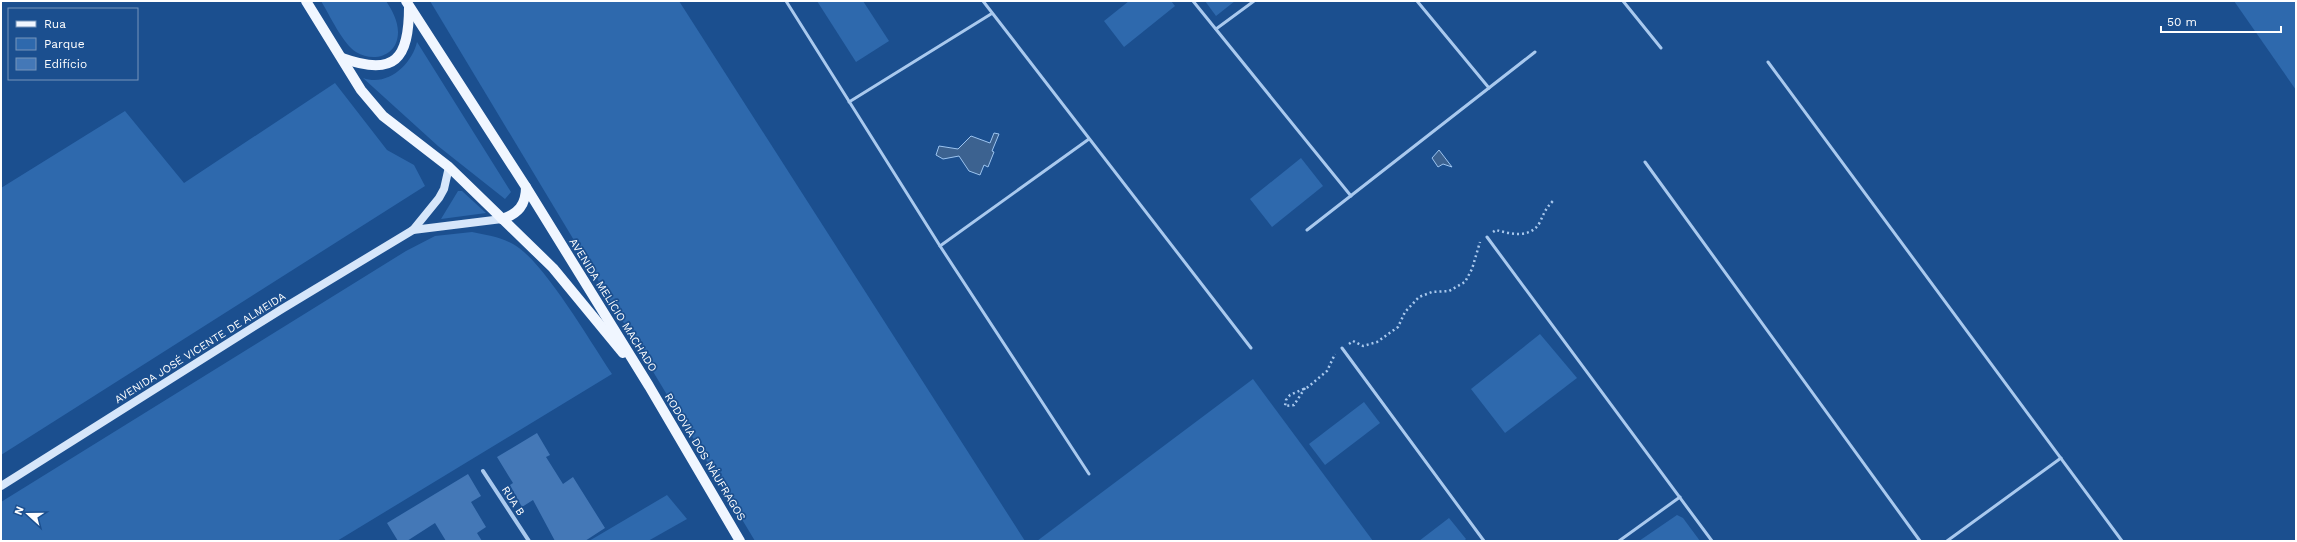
<svg xmlns="http://www.w3.org/2000/svg" width="2297" height="542" viewBox="0 0 2297 542" font-family="'Work Sans',sans-serif">
	<style>
		.green { fill: #2e69ad }
		.water { fill: #3c6290; stroke: #9cc4f0 }
		.building { fill: #4478b7 }
		.lines { fill: none; stroke-linecap: round; stroke-linejoin: round }
		.path { stroke: #a9c9ee; stroke-width: 2.5; stroke-dasharray: 2 3; stroke-linecap: butt }
		.lane { stroke: #a9c9ee; stroke-width: 3 }
		.street { stroke: #a9c9ee; stroke-width: 4 }
		.secondary { stroke: #d6e6fa; stroke-width: 8 }
		.primary { stroke: #f0f6ff; stroke-width: 10 }
		.labels { text-anchor: middle; dominant-baseline: central; stroke-width: 3.5; stroke-linejoin: round; paint-order: stroke }
		.street-label { font-size: 11px; fill: #fff; stroke: #1b4f8f }
	</style>
	<rect width="100%" height="100%" fill="#1b4f8f"/>
	<!-- green -->
	<g class="green">
		<path d="M 321,1 L 386,1 C 392,10 398,21 398,32 C 398,56 374,63 356,52 C 343,44 329,14 321,1 Z"/>
		<path d="M 430,1 L 679,1 L 1025,541 L 755,541 Z"/>
		<path d="M 817,1 L 863,1 L 889,41 L 856,62 Z"/>
		<path d="M 1129,1 L 1171,1 L 1175,6 L 1124,47 L 1104,21 Z"/>
		<path d="M 1205,1 L 1235,1 L 1216,16 Z"/>
		<path d="M 2234,1 L 2296,1 L 2296,90 Z"/>
		<path d="M 417,42 L 511,192 L 505,199 L 438,146 L 363,78 C 388,87 412,64 417,42 Z"/>
		<path d="M 335,83 L 387,150 L 414,165 L 425,186 L 1,455 L 1,188 L 125,111 L 184,183 Z"/>
		<path d="M 1301,158 L 1323,186 L 1272,227 L 1250,199 Z"/>
		<path d="M 458,191 L 462,191 L 486,213 L 441,219 Z"/>
		<path d="M 472,232 C 486,235 501,237 513,244 C 543,260 591,343 612,374 L 337,541 L 1,541 L 1,502 L 406,251 L 435,236 Z"/>
		<path d="M 1540,334 L 1577,378 L 1505,433 L 1471,389 Z"/>
		<path d="M 1253,379 L 1373,541 L 1037,541 Z"/>
		<path d="M 1364,402 L 1380,423 L 1325,465 L 1309,444 Z"/>
		<path d="M 667,495 L 687,519 L 648,541 L 589,541 Z"/>
		<path d="M 1677,515 L 1683,518 L 1700,541 L 1639,541 Z"/>
		<path d="M 1449,518 L 1466,539 L 1464,541 L 1419,541 Z"/>
	</g>
	<!-- water -->
	<g class="water">
		<path d="M 994,133 L 999,134 L 992,151 L 994,152 L 988,167 L 984,165 L 980,175 L 969,171 L 959,156 L 943,159 L 936,155 L 939,146 L 958,149 L 971,136 L 990,143 Z"/>
		<path d="M 1439,150 L 1452,167 L 1443,164 L 1438,167 L 1432,158 Z"/>
	</g>
	<!-- building -->
	<g class="building">
		<path d="M 537,433 L 550,455 L 546,457 L 563,484 L 573,477 L 605,528 L 585,541 L 555,541 L 533,500 L 522,507 L 510,485 L 513,483 L 497,457 Z"/>
		<path d="M 468,474 L 481,496 L 471,502 L 486,527 L 477,533 L 482,541 L 446,541 L 435,523 L 407,541 L 398,541 L 387,523 Z"/>
	</g>
	<g class="lines">
		<!-- path -->
		<g class="path">
			<path d="M 1493,232 L 1496,230 C 1511,234 1531,239 1540,222 C 1544,213 1546,208 1553,201"/>
			<path d="M 1349,344 L 1353,341 L 1363,346 L 1377,342 L 1398,327 L 1405,312 L 1419,297 L 1432,292 L 1449,291 L 1465,282 L 1472,269 L 1480,242"/>
			<path d="M 1305,388 L 1294,405 L 1285,406 L 1286,400 L 1290,395 L 1308,387 L 1327,371 L 1335,354"/>
		</g>
		<!-- lane -->
		<g class="lane">
			<path d="M 786,1 L 940,246 L 1089,474"/>
			<path d="M 983,1 L 1251,348"/>
			<path d="M 1193,1 L 1351,196"/>
			<path d="M 1417,1 L 1489,88"/>
			<path d="M 1623,1 L 1661,48"/>
			<path d="M 1216,29 L 1254,1"/>
			<path d="M 1768,62 L 2122,541"/>
			<path d="M 849,102 L 991,14"/>
			<path d="M 1645,162 L 1920,541"/>
			<path d="M 1307,230 L 1535,52"/>
			<path d="M 1487,237 L 1712,541"/>
			<path d="M 940,246 L 1089,139"/>
			<path d="M 1342,348 L 1484,541"/>
			<path d="M 1619,541 L 1680,497"/>
			<path d="M 1947,541 L 2061,458"/>
		</g>
		<!-- street -->
		<path class="street" d="M 483,471 L 529,541"/>
		<!-- secondary -->
		<g class="secondary">
			<path d="M 413,230 L 502,219"/>
			<path d="M 1,486 L 282,309 L 413,230 L 439,198 L 444,189 L 449,167"/>
		</g>
		<!-- primary -->
		<g class="primary">
			<path d="M 306,1 L 361,90 L 383,116 L 449,167 L 553,268 L 623,353"/>
			<path d="M 406,1 L 526,187 L 649,386 L 740,541"/>
			<path d="M 342,58 C 395,77 409,59 409,7"/>
			<path d="M 502,219 C 518,214 526,205 526,187"/>
		</g>
	</g>
	<g class="labels">
		<!-- street labels -->
		<g class="street-label">
			<text transform="translate(613 305) rotate(58)">AVENIDA MELÍCIO MACHADO</text>
			<text transform="translate(200 348) rotate(-32)">AVENIDA JOSÉ VICENTE DE ALMEIDA</text>
			<text transform="translate(705 457) rotate(59)">RODOVIA DOS NÁUFRAGOS</text>
			<text transform="translate(513 501) rotate(57)">RUA B</text>
		</g>
	</g>
	<!-- border -->
	<rect width="2297" height="542" fill="none" stroke="#ffffff" stroke-width="4"/>
	<!-- legend -->
	<rect x="8" y="8" width="130" height="72" fill="#1b4f8f" stroke="#7695bc"/>
	<rect x="16" y="21" width="20" height="6" fill="#f0f6ff" stroke="#7695bc"/>
	<text x="44" y="28" font-size="12" fill="#ffffff">Rua</text>
	<rect x="16" y="38" width="20" height="12" fill="#2e69ad" stroke="#7695bc"/>
	<text x="44" y="48" font-size="12" fill="#ffffff">Parque</text>
	<rect x="16" y="58" width="20" height="12" fill="#4478b7" stroke="#7695bc"/>
	<text x="44" y="68" font-size="12" fill="#ffffff">Edifício</text>
	<!-- north arrow -->
	<g transform="translate(28 514) rotate(291)" stroke="#1b4f8f" stroke-width="3" paint-order="stroke">
	<path d="M0-3L7 15L0 10L-7 15Z" fill="#ffffff"/>
	<text y="-6" font-size="11" font-weight="bold" text-anchor="middle" fill="#ffffff">N</text>
	</g>
	<!-- scale -->
	<path d="M2161 26v6h120v-6" fill="none" stroke="#ffffff" stroke-width="2"/>
	<text x="2167" y="26" font-size="12" fill="#ffffff" stroke="#1b4f8f" stroke-width="3" paint-order="stroke">50 m</text>
</svg>
